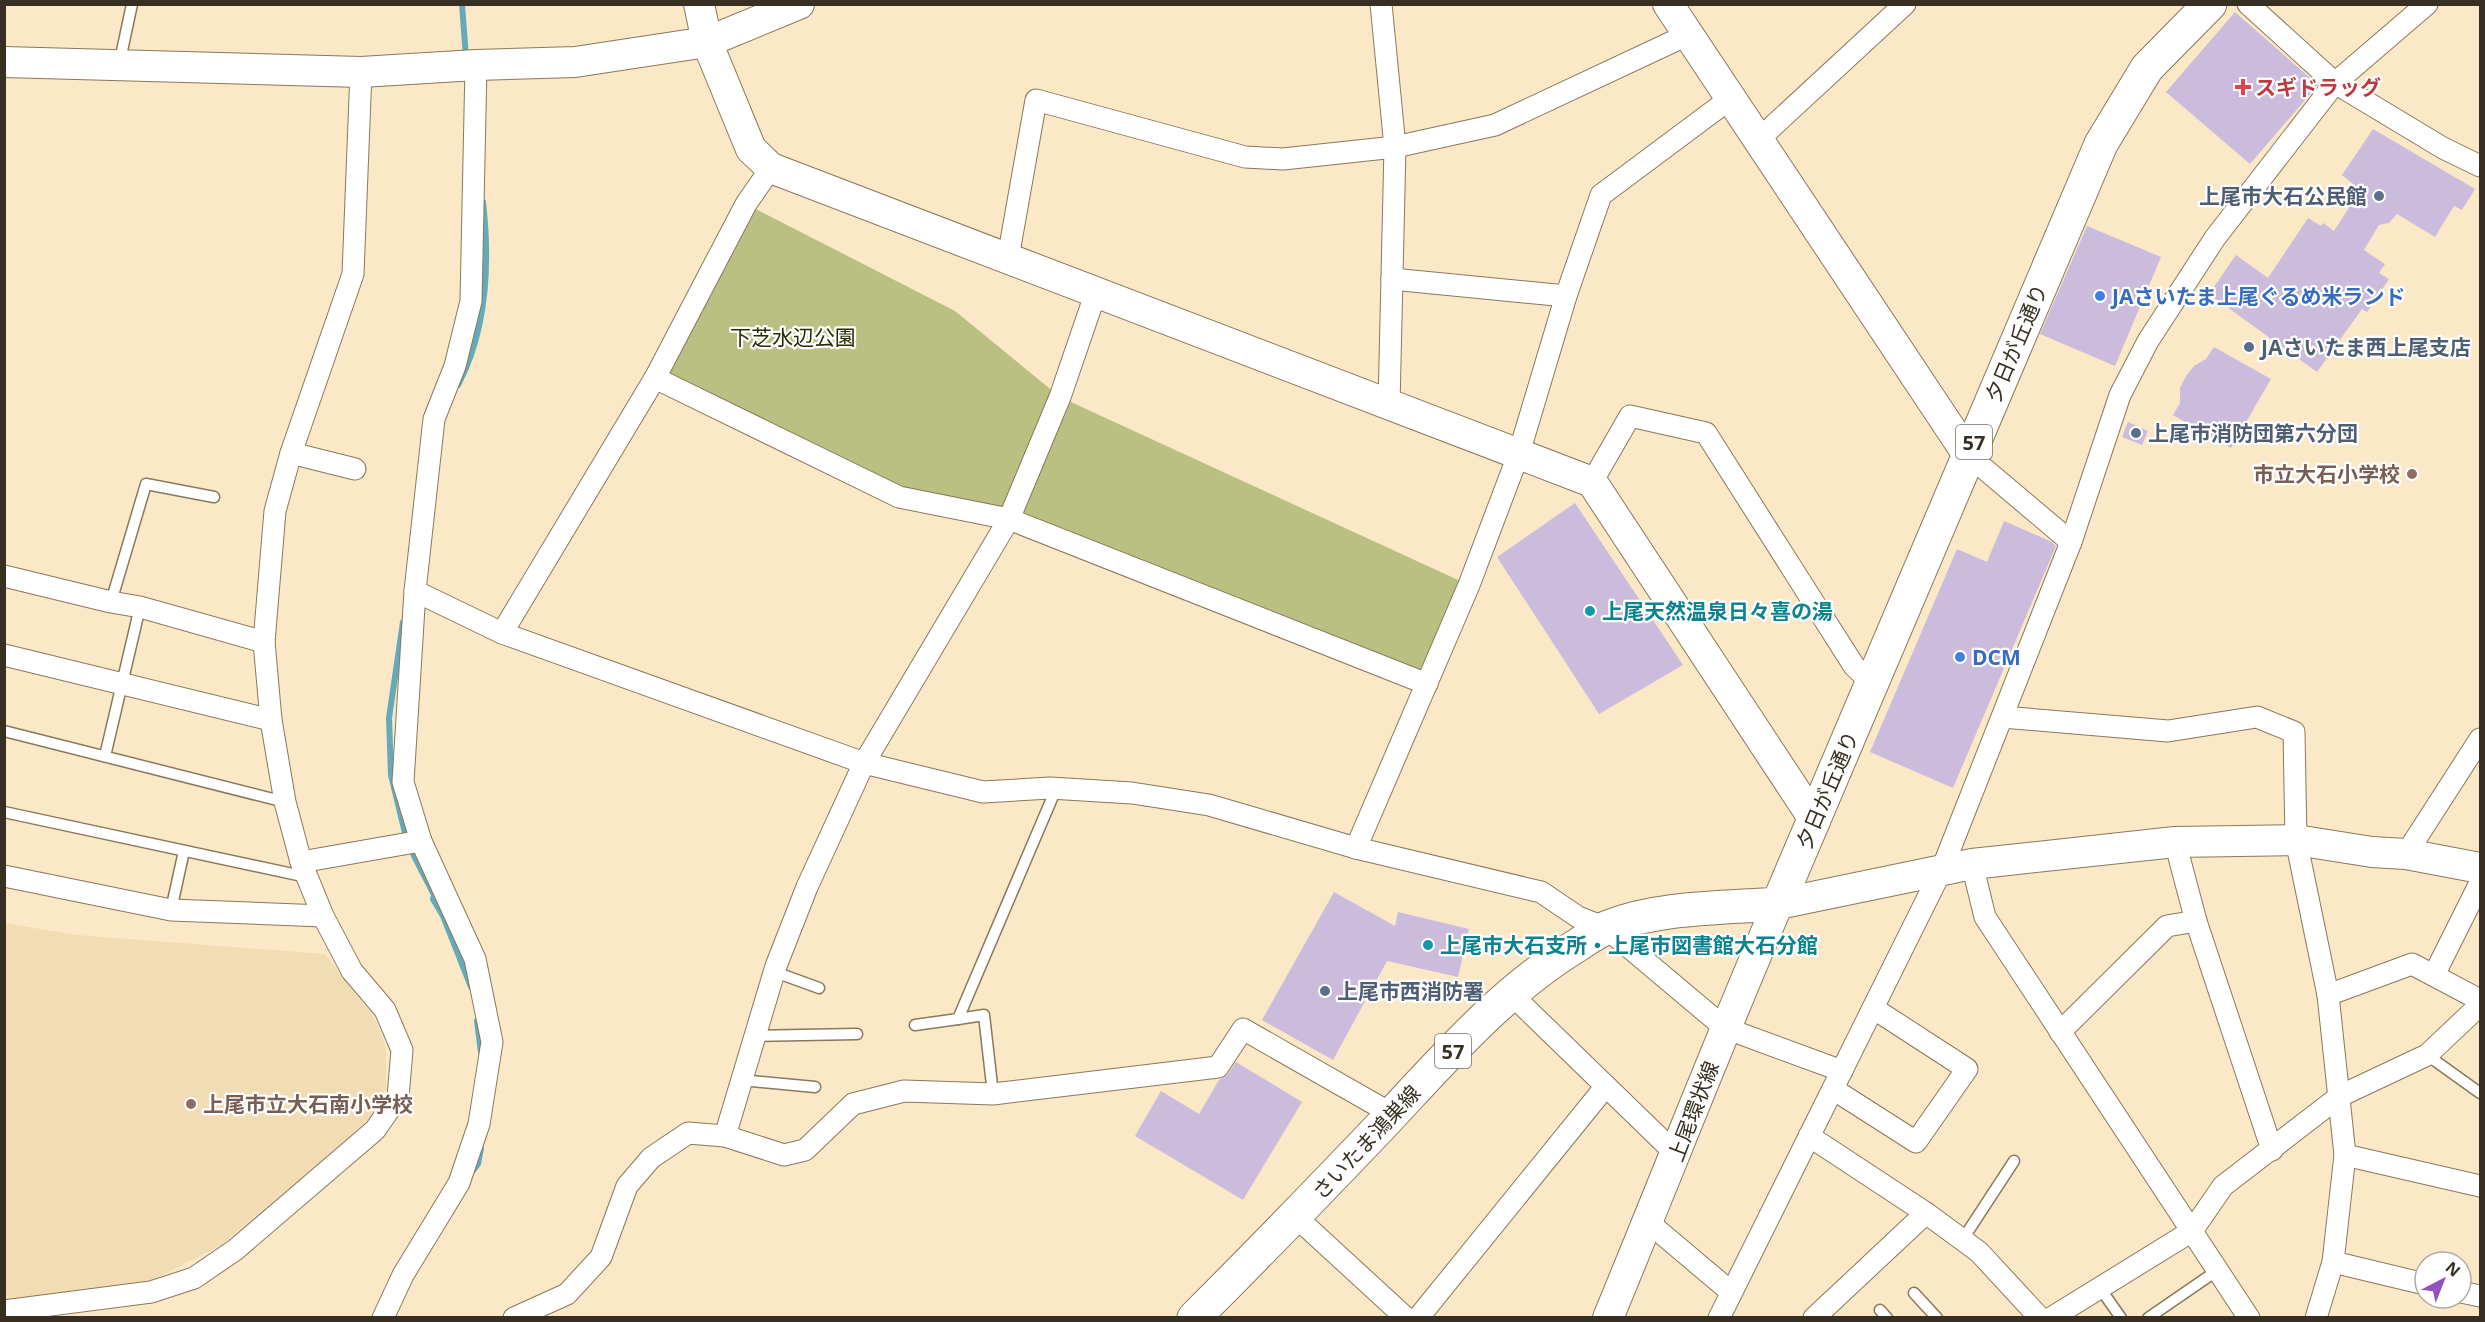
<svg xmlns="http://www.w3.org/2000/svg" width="2485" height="1322" viewBox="0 0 2485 1322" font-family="'Open Sans','Noto Sans JP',sans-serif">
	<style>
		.built { fill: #f2dcb3 }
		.green { fill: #b9c081 }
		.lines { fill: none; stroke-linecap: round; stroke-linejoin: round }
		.stream { stroke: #64aabb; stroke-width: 6 }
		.building { fill: #cbbcdd }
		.lane-casing { stroke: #89785a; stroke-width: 13 }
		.street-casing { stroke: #89785a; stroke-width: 23 }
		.secondary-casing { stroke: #89785a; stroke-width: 32 }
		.primary-casing { stroke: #89785a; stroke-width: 35 }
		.lane { stroke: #fff; stroke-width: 10 }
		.street { stroke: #fff; stroke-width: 21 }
		.secondary { stroke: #fff; stroke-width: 30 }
		.primary { stroke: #fff; stroke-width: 33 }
		.health-dot { fill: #e0444e; stroke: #fff; stroke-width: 2 }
		.service-dot { fill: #5c6f8a; stroke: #fff; stroke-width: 2 }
		.shop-dot { fill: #3f7fe0; stroke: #fff; stroke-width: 2 }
		.education-dot { fill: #8d6e63; stroke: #fff; stroke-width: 2 }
		.culture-dot { fill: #0f9aa8; stroke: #fff; stroke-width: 2 }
		.labels { text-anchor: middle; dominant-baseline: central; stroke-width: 4.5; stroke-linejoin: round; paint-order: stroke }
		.shield { fill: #fff; stroke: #736d64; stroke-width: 1.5 }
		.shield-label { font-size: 20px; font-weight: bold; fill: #372f22 }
		.health-label { font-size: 21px; font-weight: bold; fill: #be3a42; stroke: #fff; text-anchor: start }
		.service-label { font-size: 21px; font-weight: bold; fill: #4e5e75; stroke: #fff; text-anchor: start }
		.shop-label { font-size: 21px; font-weight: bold; fill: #366cbe; stroke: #fff; text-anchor: start }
		.park-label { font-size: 21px; fill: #292c00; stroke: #fff }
		.street-label { font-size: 21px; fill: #372f22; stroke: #fff }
		.education-label { font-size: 21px; font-weight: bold; fill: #785e54; stroke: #fff; text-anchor: end }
		.culture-label { font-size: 21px; font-weight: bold; fill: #0d838f; stroke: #fff; text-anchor: start }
	</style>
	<rect width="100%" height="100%" fill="#fbe8c7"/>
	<!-- built -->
	<path class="built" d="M 4,923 L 76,935 L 325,954 L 374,1018 L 386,1047 L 386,1088 L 369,1120 L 221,1245 L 143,1285 L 5,1300 Z"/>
	<!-- green -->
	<path class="green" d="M 746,204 L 955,311 L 1060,397 L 1469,585 L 1427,684 L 1009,519 L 899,497 L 655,378 Z"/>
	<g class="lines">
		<!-- stream -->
		<g class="stream">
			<path d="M 462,4 L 466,58"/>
			<path d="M 458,385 C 487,330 490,264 483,202"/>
			<path d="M 403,622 L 389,718 L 391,775 L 405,833 L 414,856 L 434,895 L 433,899 L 443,916 L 471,987"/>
			<path d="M 477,1021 L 481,1052"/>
			<path d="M 472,1172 L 478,1164 L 481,1148"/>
		</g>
	</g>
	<!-- building -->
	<g class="building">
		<path d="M 2235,12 L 2318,85 L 2250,164 L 2166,92 Z"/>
		<path d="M 2373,129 L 2475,189 L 2462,210 L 2454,206 L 2435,237 L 2397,214 L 2389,223 L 2379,225 L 2364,250 L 2385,264 L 2379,273 L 2389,279 L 2367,312 L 2362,309 L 2317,372 L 2209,294 L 2236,255 L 2268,278 L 2308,218 L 2321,226 L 2323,223 L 2334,231 L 2350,206 L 2348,190 L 2352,183 L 2342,175 Z"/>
		<path d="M 2087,226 L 2161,257 L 2115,366 L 2040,334 Z"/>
		<path d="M 2214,347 L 2271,379 L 2231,448 L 2173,415 L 2180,403 L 2180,388 L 2186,376 L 2194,366 L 2206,359 Z"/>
		<path d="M 2128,422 L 2148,431 L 2142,445 L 2122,437 Z"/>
		<path d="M 1575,503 L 1683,665 L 1599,714 L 1497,557 Z"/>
		<path d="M 2004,521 L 2050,541 L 2056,546 L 1953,788 L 1870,752 L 1957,549 L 1987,562 Z"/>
		<path d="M 1334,892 L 1395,926 L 1398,912 L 1469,929 L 1458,977 L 1387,961 L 1333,1060 L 1262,1020 Z"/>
		<path d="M 1236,1062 L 1302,1102 L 1243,1200 L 1135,1136 L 1161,1091 L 1199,1114 L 1219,1080 L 1228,1074 Z"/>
	</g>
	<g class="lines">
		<defs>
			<g id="lane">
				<path d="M 119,65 L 132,4"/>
				<path d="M 111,602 L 146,484 L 214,497"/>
				<path d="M 4,731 L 285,802"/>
				<path d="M 105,756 L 140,607"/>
				<path d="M 4,812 L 307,877"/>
				<path d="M 171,910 L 184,851"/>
				<path d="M 775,972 L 819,988"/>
				<path d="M 958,1019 L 984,1015 L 993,1094"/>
				<path d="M 915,1025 L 958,1019 L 1056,789"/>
				<path d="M 755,1036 L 857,1034"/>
				<path d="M 2427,1055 L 2480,1093"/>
				<path d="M 741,1080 L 815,1087"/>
				<path d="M 1963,1239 L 2014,1161"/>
				<path d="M 2100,1288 L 2121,1318"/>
				<path d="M 1914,1293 L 1937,1318"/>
				<path d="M 1880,1310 L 1887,1318"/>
				<path d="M 2148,1318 L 2218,1270"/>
			</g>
			<g id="street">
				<path d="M 1381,4 L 1395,147 L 1389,405"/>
				<path d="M 2248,4 L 2335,83 L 2443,148 L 2480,166"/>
				<path d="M 1759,139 L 1905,4"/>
				<path d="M 1008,258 L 1036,100 L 1245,157 L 1283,159 L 1395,147 L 1495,125 L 1687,35"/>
				<path d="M 1392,279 L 1566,296"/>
				<path d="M 655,378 L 899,497 L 1009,519 L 1427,684"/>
				<path d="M 291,453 L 355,469"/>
				<path d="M 1968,455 L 2071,542"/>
				<path d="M 1592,482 L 1630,416 L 1706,433 L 1854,666 L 1872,683"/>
				<path d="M 4,576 L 111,602 L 140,607 L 264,642"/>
				<path d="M 415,591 L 502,633 L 864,763 L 983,792 L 1050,788 L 1132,793 L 1209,805 L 1356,848 L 1541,892 L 1578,917 L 1606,928 L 1725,1028 L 1842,1071"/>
				<path d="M 502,633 L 655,378 L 746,204 L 771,168"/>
				<path d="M 4,655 L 271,720"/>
				<path d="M 2003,717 L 2168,731 L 2257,717 L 2294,732 L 2296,840 L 2328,995 L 2345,1155 L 2333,1262 L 2316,1318"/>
				<path d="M 2175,842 L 2196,921 L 2272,1150"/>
				<path d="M 1356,848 L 1469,585 L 1519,453 L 1566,296 L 1601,195 L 1731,98"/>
				<path d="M 2406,854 L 2480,739"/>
				<path d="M 301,862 L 421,841"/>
				<path d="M 1972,864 L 1985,917 L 2249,1318"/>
				<path d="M 4,876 L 171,910 L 323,916"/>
				<path d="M 2434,975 L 2480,883"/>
				<path d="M 1511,994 L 1676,1154"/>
				<path d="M 2328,995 L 2412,964 L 2480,1000"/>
				<path d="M 2060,1032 L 2167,926 L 2196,921"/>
				<path d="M 1833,1089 L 1916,1142 L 1967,1069 L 1873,1008"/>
				<path d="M 725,1136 L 776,966 L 807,887 L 864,763 L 1009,519 L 1060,397 L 1096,292"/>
				<path d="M 1809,1136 L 1926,1213 L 1979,1252 L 2040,1318"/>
				<path d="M 2345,1155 L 2480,1186"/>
				<path d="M 1295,1216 L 1406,1318"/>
				<path d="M 1648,1222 L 1731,1292"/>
				<path d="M 2333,1262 L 2425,1284"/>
				<path d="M 2461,1292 L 2480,1296"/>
				<path d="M 4,1311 L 151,1292 L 194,1278 L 235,1250 L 375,1130 L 398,1097 L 402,1050 L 385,1010 L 352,971 L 323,916 L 301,862 L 285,802 L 271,720 L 264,642 L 275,511 L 291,453 L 353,274 L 361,72"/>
				<path d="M 383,1318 L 403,1275 L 459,1183 L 479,1124 L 492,1042 L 475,959 L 421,841 L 403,782 L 415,591 L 434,419 L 455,366 L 471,301 L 476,65"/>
				<path d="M 514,1318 L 567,1294 L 601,1257 L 627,1186 L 651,1158 L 688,1133 L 725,1136 L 784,1155 L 805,1150 L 853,1104 L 904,1091 L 993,1094 L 1218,1067 L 1243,1029 L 1392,1114"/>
				<path d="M 1418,1318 L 1606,1086"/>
				<path d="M 1719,1318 L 1942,869 L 2071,542 L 2120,395 L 2148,341 L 2215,238 L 2335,83 L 2427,4"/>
				<path d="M 1814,1318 L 1926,1213"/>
				<path d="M 2051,1318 L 2192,1231 L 2223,1186 L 2340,1096 L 2427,1055 L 2480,1005"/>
			</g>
			<g id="secondary">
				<path d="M 699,4 L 707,42 L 751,149 L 771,168 L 1592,482 L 1815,821"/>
				<path d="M 1668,4 L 1968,455"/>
				<path d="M 4,62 L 361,72 L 476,65 L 575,62 L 707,42 L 799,4"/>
				<path d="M 1608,1318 C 1665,1180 1719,1041 1778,904 L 1972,864 L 2175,842 L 2296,840 L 2372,852 L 2406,854 L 2480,868"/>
			</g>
			<path id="primary" d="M 1194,1318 C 1257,1255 1319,1191 1381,1126 C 1440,1063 1499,994 1573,948 C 1584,941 1596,932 1608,927 C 1658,907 1724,908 1778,904 L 2101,144 L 2147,68 L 2210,4"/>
		</defs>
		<!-- lane casing -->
		<use href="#lane" class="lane-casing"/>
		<!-- street casing -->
		<use href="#street" class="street-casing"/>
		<!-- secondary casing -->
		<use href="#secondary" class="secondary-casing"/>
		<!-- primary casing -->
		<use href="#primary" class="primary-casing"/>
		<!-- lane -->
		<use href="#lane" class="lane"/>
		<!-- street -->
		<use href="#street" class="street"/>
		<!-- secondary -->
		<use href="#secondary" class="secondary"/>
		<!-- primary -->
		<use href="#primary" class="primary"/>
	</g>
	<!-- markers -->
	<path class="health-dot" d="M2240 78h6v6h6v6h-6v6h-6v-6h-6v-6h6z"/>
	<g class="service-dot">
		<circle cx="2379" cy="196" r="6"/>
		<circle cx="2249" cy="347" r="6"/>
		<circle cx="2136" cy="433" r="6"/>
		<circle cx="1325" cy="991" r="6"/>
	</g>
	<g class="shop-dot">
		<circle cx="2100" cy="296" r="6"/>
		<circle cx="1960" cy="657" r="6"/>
	</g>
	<g class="education-dot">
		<circle cx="2412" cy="474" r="6"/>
		<circle cx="191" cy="1104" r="6"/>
	</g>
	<g class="culture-dot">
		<circle cx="1590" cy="611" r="6"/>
		<circle cx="1428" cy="945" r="6"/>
	</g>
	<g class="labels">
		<!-- shield labels -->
		<g class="shield">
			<rect x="1956" y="425" width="36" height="34" rx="4.5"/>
			<rect x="1435" y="1034" width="36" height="34" rx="4.5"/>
		</g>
		<g class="shield-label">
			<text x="1974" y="442">57</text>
			<text x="1453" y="1051">57</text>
		</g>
		<!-- health labels -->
		<g class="health-label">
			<text x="2255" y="87">スギドラッグ</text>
		</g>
		<!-- service labels -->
		<g class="service-label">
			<text x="2367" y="196" text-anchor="end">上尾市大石公民館</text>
			<text x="2261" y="347">JAさいたま西上尾支店</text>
			<text x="2148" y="433">上尾市消防団第六分団</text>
			<text x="1337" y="991">上尾市西消防署</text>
		</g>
		<!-- shop labels -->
		<g class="shop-label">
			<text x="2112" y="296">JAさいたま上尾ぐるめ米ランド</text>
			<text x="1972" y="657">DCM</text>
		</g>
		<!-- park labels -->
		<g class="park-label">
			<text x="793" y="337">下芝水辺公園</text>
		</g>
		<!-- street labels -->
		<g class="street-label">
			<text transform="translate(2016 343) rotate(-67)">夕日が丘通り</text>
			<text transform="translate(1827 790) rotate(-67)">夕日が丘通り</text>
			<text transform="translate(1693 1111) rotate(-69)">上尾環状線</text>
			<text transform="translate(1366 1142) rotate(-47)">さいたま鴻巣線</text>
		</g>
		<!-- education labels -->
		<g class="education-label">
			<text x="2400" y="474">市立大石小学校</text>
			<text x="203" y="1104" text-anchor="start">上尾市立大石南小学校</text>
		</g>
		<!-- culture labels -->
		<g class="culture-label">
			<text x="1602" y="611">上尾天然温泉日々喜の湯</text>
			<text x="1440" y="945">上尾市大石支所・上尾市図書館大石分館</text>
		</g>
	</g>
	<!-- border -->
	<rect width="2485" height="1322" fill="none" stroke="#372f22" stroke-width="12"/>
	<!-- north arrow -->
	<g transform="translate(2443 1280) rotate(42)"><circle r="28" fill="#ffffff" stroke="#afaca7" stroke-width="1.5"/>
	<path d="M0-4.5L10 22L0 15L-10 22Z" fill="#9250c5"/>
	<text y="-9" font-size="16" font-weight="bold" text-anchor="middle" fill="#372f22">N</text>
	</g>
</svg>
